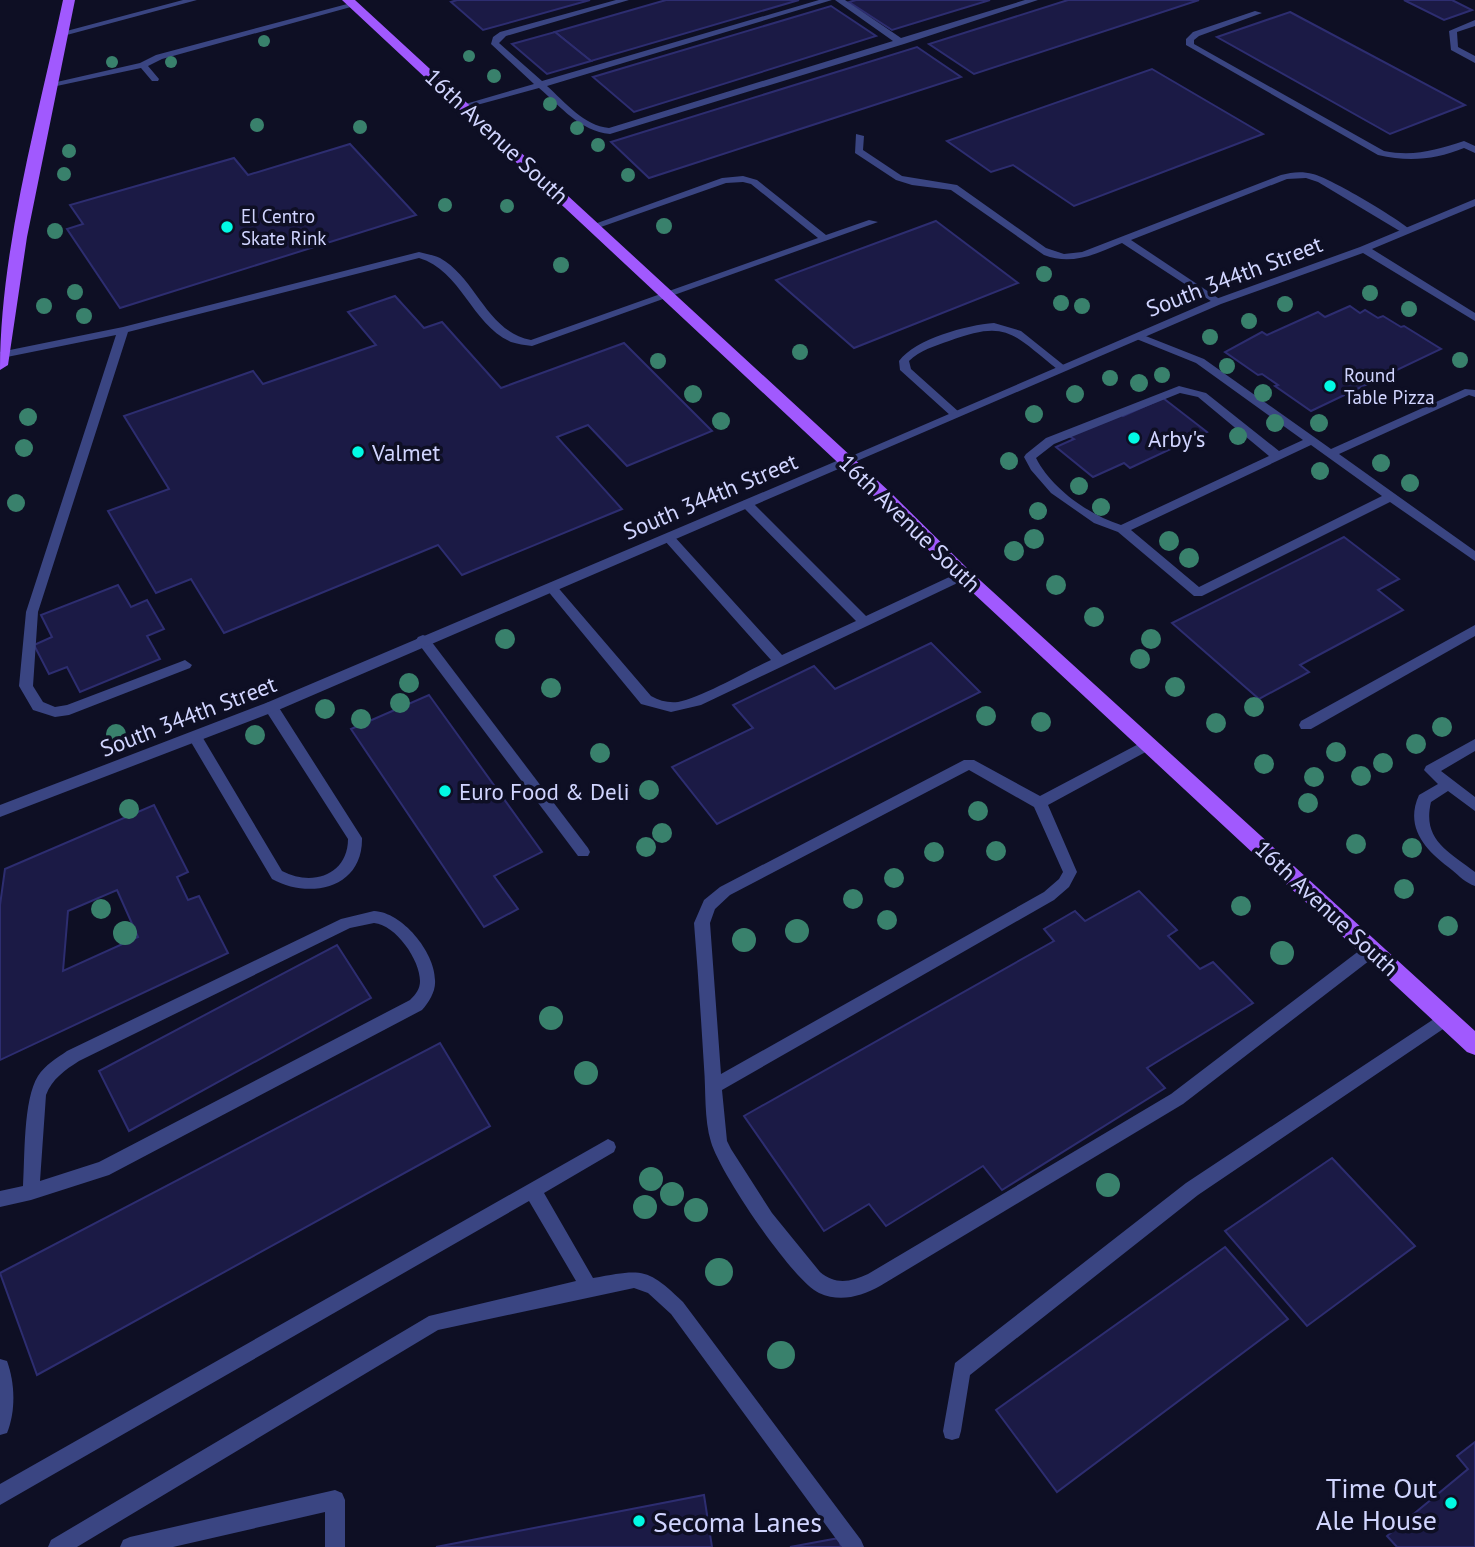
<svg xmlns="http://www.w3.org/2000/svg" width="1475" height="1547" viewBox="0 0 1475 1547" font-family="'PT Sans',sans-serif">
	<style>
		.building { fill: #1b1a45; stroke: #2d2d70; stroke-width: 2; fill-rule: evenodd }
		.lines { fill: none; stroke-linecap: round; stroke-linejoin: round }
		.service { fill: #3a4582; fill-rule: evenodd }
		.minor { fill: #3a4582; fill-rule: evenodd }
		.tertiary { fill: #3a4582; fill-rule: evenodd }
		.primary { fill: #a159fe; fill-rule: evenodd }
		.tree { fill: #39816c }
		.poi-dot { fill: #02fae4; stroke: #0e0f24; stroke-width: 2.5 }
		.labels { text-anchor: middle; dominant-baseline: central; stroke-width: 7; stroke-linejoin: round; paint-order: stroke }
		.far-poi-label { font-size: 19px; fill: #d1d5ff; stroke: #0e0f24; text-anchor: start }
		.street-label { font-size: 23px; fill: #d1d5ff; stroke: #0e0f24 }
		.poi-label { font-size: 23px; fill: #d1d5ff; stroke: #0e0f24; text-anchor: start }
		.near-poi-label { font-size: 28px; fill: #d1d5ff; stroke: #0e0f24; text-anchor: end }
	</style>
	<rect width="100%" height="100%" fill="#0e0f24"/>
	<!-- building -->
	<g class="building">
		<path d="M 457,0 L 590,0 L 483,30 L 451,2 Z"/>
		<path d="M 666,0 L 799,0 L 591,61 L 555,32 Z"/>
		<path d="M 856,0 L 990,0 L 892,30 L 849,2 Z"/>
		<path d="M 1068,0 L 1199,0 L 974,74 L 929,44 Z"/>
		<path d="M 1404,0 L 1452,0 L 1472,10 L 1444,20 Z"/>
		<path d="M 831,6 L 876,36 L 634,112 L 593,77 Z"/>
		<path d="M 1290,12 L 1465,105 L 1390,134 L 1217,37 Z"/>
		<path d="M 555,32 L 591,61 L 547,74 L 512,44 Z"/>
		<path d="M 917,47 L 961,77 L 649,178 L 611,142 Z"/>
		<path d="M 1152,69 L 1263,134 L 1074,206 L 1013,165 L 991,172 L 947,141 Z"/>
		<path d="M 350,144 L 416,215 L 120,308 L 67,229 L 83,224 L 70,205 L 234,158 L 248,175 Z"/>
		<path d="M 936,221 L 1018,283 L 854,348 L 776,280 Z"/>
		<path d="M 395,296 L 424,328 L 442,322 L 501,388 L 624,343 L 712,431 L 627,466 L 588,425 L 557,437 L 622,509 L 462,575 L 438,545 L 224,633 L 191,579 L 156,593 L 108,511 L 169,489 L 124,416 L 253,371 L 263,384 L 376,345 L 348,312 Z"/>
		<path d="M 1350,306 L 1360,313 L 1365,310 L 1378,318 L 1383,316 L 1401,327 L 1404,326 L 1441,349 L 1311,411 L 1275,386 L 1278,385 L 1262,374 L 1258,375 L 1225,352 L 1262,332 L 1267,335 L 1318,312 L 1325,317 Z"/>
		<path d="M 1163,398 L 1207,432 L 1130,468 L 1124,463 L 1093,477 L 1056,447 L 1074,439 L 1069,436 L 1119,413 L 1123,416 Z"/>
		<path d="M 1344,537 L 1399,579 L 1378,590 L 1403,610 L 1300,665 L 1309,672 L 1259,699 L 1172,623 Z"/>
		<path d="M 118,585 L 131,607 L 147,600 L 164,629 L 147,636 L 160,659 L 80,692 L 67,667 L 49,674 L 34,645 L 52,637 L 41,615 Z"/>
		<path d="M 931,643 L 980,692 L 717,824 L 672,767 L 753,728 L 733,705 L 814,666 L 835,689 Z"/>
		<path d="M 429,695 L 542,852 L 494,876 L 518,909 L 484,927 L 351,729 Z"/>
		<path d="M 154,805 L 188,872 L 177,877 L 188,900 L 199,896 L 228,953 L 0,1060 L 0,905 L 5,869 ZM 117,890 L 138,937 L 63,971 L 68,911 Z"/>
		<path d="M 1139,891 L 1177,930 L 1168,936 L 1200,969 L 1213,962 L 1253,1003 L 1147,1068 L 1165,1088 L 1002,1190 L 983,1166 L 886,1226 L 869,1204 L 824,1231 L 744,1116 L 1054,941 L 1044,929 L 1075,911 L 1085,921 Z"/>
		<path d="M 337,945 L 371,998 L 129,1131 L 99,1071 Z"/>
		<path d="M 440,1043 L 490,1126 L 37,1375 L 0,1273 Z"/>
		<path d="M 1332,1158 L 1415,1246 L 1307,1326 L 1225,1231 Z"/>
		<path d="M 1225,1247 L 1288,1319 L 1057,1492 L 996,1410 Z"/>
		<path d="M 1475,1442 L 1475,1547 L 1397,1547 L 1387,1536 L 1468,1469 L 1457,1456 Z"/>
		<path d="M 704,1495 L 712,1547 L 436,1547 Z"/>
		<path d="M 839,1538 L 841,1547 L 790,1547 Z"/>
	</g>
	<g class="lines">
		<!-- service -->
		<g class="service">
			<path d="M 183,0 L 197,0 L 63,36 L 59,33 Z"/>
			<path d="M 616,0 L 629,0 L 506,36 L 499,43 L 542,81 L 819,0 L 832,0 L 547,86 C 565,102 584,126 609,128 L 893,41 L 835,0 L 845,0 L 901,38 L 1025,0 L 1038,0 L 904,44 L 610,134 C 580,131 561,107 539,88 L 462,109 L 462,105 L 534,84 L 491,44 L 493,37 L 500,32 Z"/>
			<path d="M 351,3 L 358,5 L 162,59 L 148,66 L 159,79 L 158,81 L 152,81 L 141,68 L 52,87 L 48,84 L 140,63 L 156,55 Z"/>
			<path d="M 1255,11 L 1262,13 L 1199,36 L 1194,40 L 1194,44 L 1384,151 C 1414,157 1436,150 1464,141 L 1475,146 L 1475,153 L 1464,148 C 1435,160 1408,162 1378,155 L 1186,45 L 1186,39 L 1193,32 Z"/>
			<path d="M 1475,20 L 1475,26 L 1457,32 L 1458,47 L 1475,56 L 1475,63 L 1451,50 L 1449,31 Z"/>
			<path d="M 856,134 L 864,136 L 863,150 L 902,176 L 957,185 L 1046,248 L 1064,254 L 1082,252 L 1281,175 C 1292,172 1302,171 1313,174 C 1332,179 1397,218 1412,231 L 1403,233 L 1318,182 L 1306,178 L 1287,179 L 1131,240 L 1221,300 L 1222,302 L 1217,305 L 1122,243 C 1096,254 1072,266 1044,255 L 951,190 L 912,185 L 896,180 L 855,153 Z"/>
			<path d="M 743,176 L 757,180 L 826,235 L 869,220 L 878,222 L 532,346 C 525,345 517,344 511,342 C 471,324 462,271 419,258 L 128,332 L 38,612 L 33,686 L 43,702 L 55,707 L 67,705 L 180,662 L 185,660 L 192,665 L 190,668 L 69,715 L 55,717 L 33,710 L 19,686 L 26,612 L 116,335 L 2,358 L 0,352 L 123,327 L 419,252 C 426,254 434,255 440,258 C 477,279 486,331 531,340 L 818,238 L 751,184 L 743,182 L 726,183 L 598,228 L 589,226 L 722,178 Z"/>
			<path d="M 994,323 L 1021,331 L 1066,367 L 1065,369 L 1057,369 C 1012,334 1008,319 949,341 C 935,346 920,350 909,361 L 911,369 L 959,412 L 961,414 L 955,418 L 951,416 L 900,370 L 899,361 C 915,339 967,325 994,323 Z"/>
			<path d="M 1138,333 L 1204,359 L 1331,449 L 1465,389 L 1475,390 L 1475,397 L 1469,395 L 1339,454 L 1475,551 L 1475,561 L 1390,502 L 1202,596 L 1194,596 L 1118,532 L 1094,523 L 1051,493 L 1031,470 L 1024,457 L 1026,454 L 1046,438 L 1179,386 L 1206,393 L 1279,451 L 1303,440 L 1196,363 L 1134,338 L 1133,336 ZM 1180,393 L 1198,397 L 1269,456 L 1121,525 C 1089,515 1051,488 1036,458 L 1054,444 ZM 1311,445 L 1382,496 L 1199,587 L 1131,530 Z"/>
			<path d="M 747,500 L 751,501 L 866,616 L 960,572 L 968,572 L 970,575 L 968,578 L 701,705 L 671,712 L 641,704 L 547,590 L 545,587 L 547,584 L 555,584 L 651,696 C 660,701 668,703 678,702 C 701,698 747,671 771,660 L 665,541 L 663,538 L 665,535 L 673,535 L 782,655 L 856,621 L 743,507 L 741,504 L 743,501 Z"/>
			<path d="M 1475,625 L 1475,636 L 1311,729 L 1301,729 L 1299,725 L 1301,721 Z"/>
			<path d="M 423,635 L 428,637 L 588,848 L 590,852 L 588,856 L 578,856 L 418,643 L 416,640 L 418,637 Z"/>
			<path d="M 271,702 L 276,703 L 362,838 C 363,888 310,900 272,879 L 188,737 L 190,733 L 200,733 L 282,871 C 312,887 348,875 348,839 L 266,711 L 264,707 L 266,703 Z"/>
			<path d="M 1148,739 L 1153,740 L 1155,744 L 1153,748 L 1048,805 L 1077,872 L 1069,887 L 1054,900 L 722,1090 L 727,1141 L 731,1149 L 772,1213 L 820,1272 C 835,1285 851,1282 868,1274 L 1171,1094 L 1368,944 L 1373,943 L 1378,944 L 1381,949 L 1378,954 L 1183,1104 L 880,1286 C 861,1296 841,1303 819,1293 C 792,1280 720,1173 711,1142 C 704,1119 706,1091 704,1067 C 701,1019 698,971 694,923 L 704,900 L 720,887 L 964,760 L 974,760 L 1040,796 ZM 969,770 L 1034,807 L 1063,872 L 1059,879 L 1044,892 L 721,1074 L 710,923 L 715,909 L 730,895 Z"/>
			<path d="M 1475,739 L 1475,751 L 1441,771 L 1475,797 L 1475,811 L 1448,791 L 1431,802 C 1422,840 1448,851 1475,872 L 1475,886 C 1466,883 1459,876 1452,870 C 1426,851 1404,828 1419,795 L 1438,784 L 1424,770 L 1426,766 Z"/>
			<path d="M 374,911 C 402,912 435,952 435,980 C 436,991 429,1002 422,1010 L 109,1175 L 31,1200 L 0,1207 L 0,1191 L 23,1186 C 25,1157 23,1100 38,1076 C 45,1065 57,1058 67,1051 L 341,919 ZM 374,923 C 396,925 420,960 420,981 C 420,989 416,994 410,1000 L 99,1162 L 40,1181 L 46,1095 C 52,1079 65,1070 79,1061 L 350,928 Z"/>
			<path d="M 1446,1011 L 1452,1013 L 1454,1018 L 1452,1023 L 1198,1195 L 970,1375 L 961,1431 L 959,1438 L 952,1440 L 945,1438 L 943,1431 L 955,1363 L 1186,1183 Z"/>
			<path d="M 608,1139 L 614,1142 L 616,1147 L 614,1152 L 544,1193 L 593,1278 C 642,1269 647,1267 683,1302 L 861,1540 L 864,1547 L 842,1547 L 671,1314 L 648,1293 L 634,1288 L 438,1330 L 77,1547 L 48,1547 L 51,1540 L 429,1316 L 576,1281 L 529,1201 L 0,1505 L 0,1484 Z"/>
			<path d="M 0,1359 L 7,1361 C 15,1383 16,1411 7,1433 L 0,1435 Z"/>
			<path d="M 335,1490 L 342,1493 L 345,1500 L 345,1547 L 325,1547 L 325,1512 L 173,1547 L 120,1547 L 123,1540 L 130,1537 Z"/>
		</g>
		<!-- minor -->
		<path class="minor" d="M 1475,199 L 1475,206 L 1372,249 L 1475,313 L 1475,321 L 1363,253 L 1221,304 L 850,464 L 842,464 L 840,461 L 1213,300 L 1360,247 Z"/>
		<!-- tertiary -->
		<path class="tertiary" d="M 846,457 L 852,461 L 850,464 L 276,711 L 0,817 L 0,805 L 266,703 Z"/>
		<!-- primary -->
		<g class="primary">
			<path d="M 63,0 L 75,0 L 27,237 L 8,365 L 0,370 C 0,249 38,118 63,0 Z"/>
			<path d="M 342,0 L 355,0 L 891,493 L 970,571 L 1475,1031 L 1475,1055 L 1467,1052 L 958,579 L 879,501 Z"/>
		</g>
	</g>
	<!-- trees -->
	<g class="tree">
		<circle cx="264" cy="41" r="6"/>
		<circle cx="469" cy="56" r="6"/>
		<circle cx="112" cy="62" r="6"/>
		<circle cx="171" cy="62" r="6"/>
		<circle cx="494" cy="76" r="7"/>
		<circle cx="550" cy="104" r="7"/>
		<circle cx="257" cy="125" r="7"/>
		<circle cx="360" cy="127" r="7"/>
		<circle cx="577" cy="128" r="7"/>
		<circle cx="598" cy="145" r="7"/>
		<circle cx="69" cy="151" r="7"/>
		<circle cx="64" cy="174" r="7"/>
		<circle cx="628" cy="175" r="7"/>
		<circle cx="445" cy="205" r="7"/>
		<circle cx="507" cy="206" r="7"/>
		<circle cx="664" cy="226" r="8"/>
		<circle cx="55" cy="231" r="8"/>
		<circle cx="561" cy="265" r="8"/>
		<circle cx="1044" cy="274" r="8"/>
		<circle cx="75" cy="292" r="8"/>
		<circle cx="1370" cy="293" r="8"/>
		<circle cx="1061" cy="303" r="8"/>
		<circle cx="1285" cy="304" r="8"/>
		<circle cx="44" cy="306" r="8"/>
		<circle cx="1082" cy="306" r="8"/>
		<circle cx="1409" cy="309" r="8"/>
		<circle cx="84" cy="316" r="8"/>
		<circle cx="1249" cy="321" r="8"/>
		<circle cx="1210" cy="337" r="8"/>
		<circle cx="800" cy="352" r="8"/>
		<circle cx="1460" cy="360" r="8"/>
		<circle cx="658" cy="361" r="8"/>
		<circle cx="1227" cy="366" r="8"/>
		<circle cx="1162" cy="375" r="8"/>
		<circle cx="1110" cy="378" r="8"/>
		<circle cx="1139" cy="383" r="9"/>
		<circle cx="1263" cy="393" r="9"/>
		<circle cx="693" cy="394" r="9"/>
		<circle cx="1075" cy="394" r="9"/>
		<circle cx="1034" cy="414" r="9"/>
		<circle cx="28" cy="417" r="9"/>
		<circle cx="721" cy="421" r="9"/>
		<circle cx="1275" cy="423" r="9"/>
		<circle cx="1319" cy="423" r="9"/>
		<circle cx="1238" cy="436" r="9"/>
		<circle cx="24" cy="448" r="9"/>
		<circle cx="1009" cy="461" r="9"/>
		<circle cx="1381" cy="463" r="9"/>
		<circle cx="1320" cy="471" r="9"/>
		<circle cx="1410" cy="483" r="9"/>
		<circle cx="1079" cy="486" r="9"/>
		<circle cx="16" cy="503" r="9"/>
		<circle cx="1101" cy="507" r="9"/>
		<circle cx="1038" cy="511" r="9"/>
		<circle cx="1034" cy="539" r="10"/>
		<circle cx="1169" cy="541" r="10"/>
		<circle cx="1014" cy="551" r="10"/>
		<circle cx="1189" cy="558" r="10"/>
		<circle cx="1056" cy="585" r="10"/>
		<circle cx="1094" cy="617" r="10"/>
		<circle cx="505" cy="639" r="10"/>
		<circle cx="1151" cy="639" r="10"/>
		<circle cx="1140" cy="659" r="10"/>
		<circle cx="409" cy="683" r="10"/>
		<circle cx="1175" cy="687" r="10"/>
		<circle cx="551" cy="688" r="10"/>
		<circle cx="400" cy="703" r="10"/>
		<circle cx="1254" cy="707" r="10"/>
		<circle cx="325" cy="709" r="10"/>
		<circle cx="986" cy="716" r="10"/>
		<circle cx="361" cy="719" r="10"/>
		<circle cx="1041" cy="722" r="10"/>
		<circle cx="1216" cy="723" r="10"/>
		<circle cx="1442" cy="727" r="10"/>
		<circle cx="116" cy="734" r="10"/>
		<circle cx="255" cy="735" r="10"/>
		<circle cx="1416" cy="744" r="10"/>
		<circle cx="1336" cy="752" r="10"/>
		<circle cx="600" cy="753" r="10"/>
		<circle cx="1383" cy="763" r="10"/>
		<circle cx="1264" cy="764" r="10"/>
		<circle cx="1361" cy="776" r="10"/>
		<circle cx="1314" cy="777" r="10"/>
		<circle cx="649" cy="790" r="10"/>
		<circle cx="1308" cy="803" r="10"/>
		<circle cx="129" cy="809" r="10"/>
		<circle cx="978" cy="811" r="10"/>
		<circle cx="662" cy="833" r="10"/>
		<circle cx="1356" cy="844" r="10"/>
		<circle cx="646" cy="847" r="10"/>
		<circle cx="1412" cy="848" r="10"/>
		<circle cx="996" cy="851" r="10"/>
		<circle cx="934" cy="852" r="10"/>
		<circle cx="894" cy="878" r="10"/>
		<circle cx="1404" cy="889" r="10"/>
		<circle cx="853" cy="899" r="10"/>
		<circle cx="1241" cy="906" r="10"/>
		<circle cx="101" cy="909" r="10"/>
		<circle cx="887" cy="920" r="10"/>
		<circle cx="1448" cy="926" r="10"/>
		<circle cx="797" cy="931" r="12"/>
		<circle cx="125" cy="933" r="12"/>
		<circle cx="744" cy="940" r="12"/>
		<circle cx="1282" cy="953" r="12"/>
		<circle cx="551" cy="1018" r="12"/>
		<circle cx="586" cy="1073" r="12"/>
		<circle cx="651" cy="1179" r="12"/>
		<circle cx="1108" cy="1185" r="12"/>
		<circle cx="672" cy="1194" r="12"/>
		<circle cx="645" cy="1207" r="12"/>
		<circle cx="696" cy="1210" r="12"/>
		<circle cx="719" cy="1272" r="14"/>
		<circle cx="781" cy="1355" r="14"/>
	</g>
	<!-- markers -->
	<g class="poi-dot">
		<circle cx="227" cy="227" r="7"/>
		<circle cx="1330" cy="386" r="7"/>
		<circle cx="1134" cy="438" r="7"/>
		<circle cx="358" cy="452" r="7"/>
		<circle cx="445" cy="791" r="7"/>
		<circle cx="1451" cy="1503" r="7"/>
		<circle cx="639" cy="1521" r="7"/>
	</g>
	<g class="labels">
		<!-- far-poi labels -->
		<g class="far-poi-label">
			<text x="241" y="216">El Centro<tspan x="241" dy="22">Skate Rink</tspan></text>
			<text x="1344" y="375">Round<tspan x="1344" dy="22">Table Pizza</tspan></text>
		</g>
		<!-- street labels -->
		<g class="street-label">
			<text transform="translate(497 136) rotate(43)">16th Avenue South</text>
			<text transform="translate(1234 276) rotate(-21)">South 344th Street</text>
			<text transform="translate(710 496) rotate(-23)">South 344th Street</text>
			<text transform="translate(910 523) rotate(44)">16th Avenue South</text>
			<text transform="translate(188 716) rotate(-21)">South 344th Street</text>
			<text transform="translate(1327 908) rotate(43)">16th Avenue South</text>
		</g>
		<!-- poi labels -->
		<g class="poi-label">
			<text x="1148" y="438">Arby's</text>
			<text x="372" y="452">Valmet</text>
			<text x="459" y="791">Euro Food &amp; Deli</text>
		</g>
		<!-- near-poi labels -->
		<g class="near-poi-label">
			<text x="1437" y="1487">Time Out<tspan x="1437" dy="32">Ale House</tspan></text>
			<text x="653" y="1521" text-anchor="start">Secoma Lanes</text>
		</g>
	</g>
</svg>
